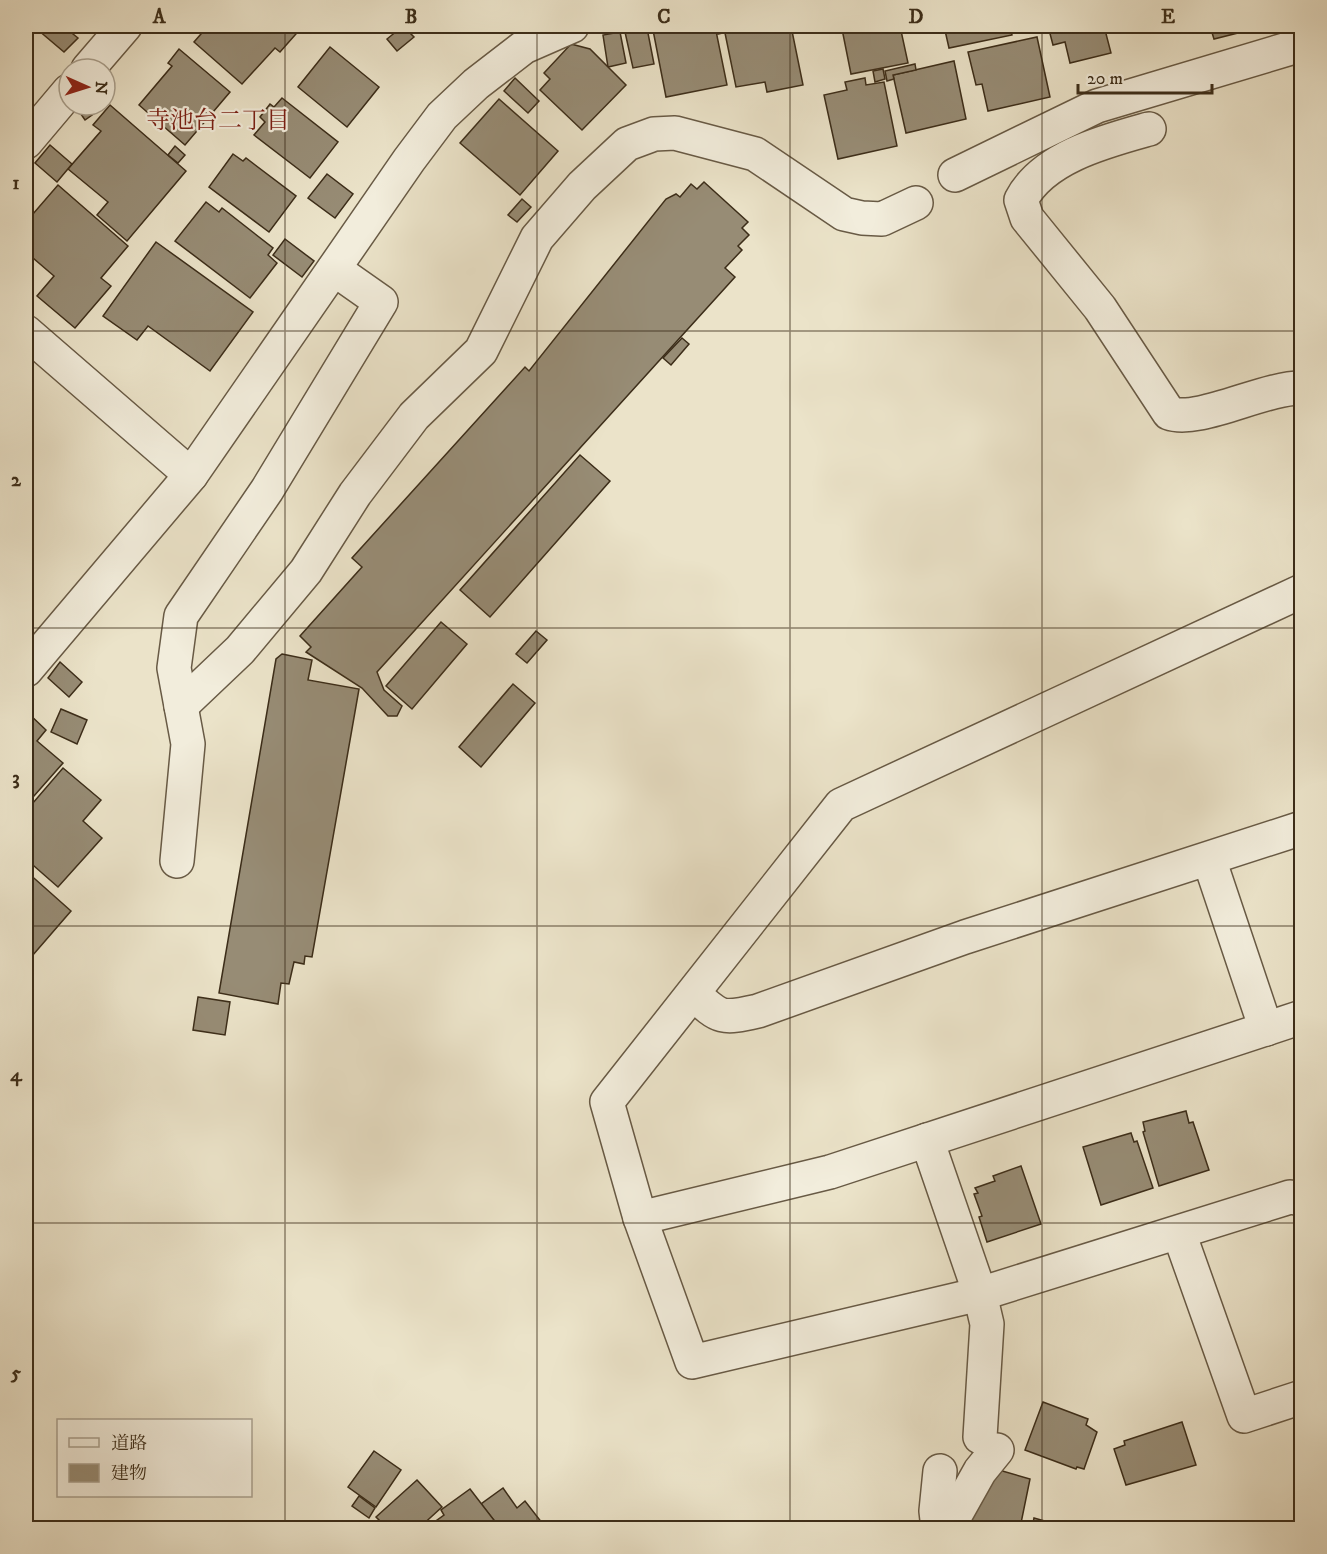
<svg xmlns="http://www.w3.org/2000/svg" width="1327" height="1554" viewBox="0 0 1327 1554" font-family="'IM FELL DW Pica','Noto Serif JP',serif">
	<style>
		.building { fill: #978c75; stroke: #3c2d19; stroke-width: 1.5 }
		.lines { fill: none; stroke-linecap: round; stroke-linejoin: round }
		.minor-casing { stroke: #685a45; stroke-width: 36 }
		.minor { stroke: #f2eddc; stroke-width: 33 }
		.grid { fill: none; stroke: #3c2d19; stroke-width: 1.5; stroke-opacity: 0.55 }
		.labels { text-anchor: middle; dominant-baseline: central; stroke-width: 4.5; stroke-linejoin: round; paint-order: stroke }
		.neighbourhood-label { font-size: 24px; fill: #7a1f14; stroke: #f2eddc }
		.neatline { fill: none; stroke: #3c2d19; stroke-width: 2 }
		.grid-label { font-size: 20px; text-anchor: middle; font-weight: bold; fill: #3c2d19 }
	</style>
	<rect width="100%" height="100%" fill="#ebe3c9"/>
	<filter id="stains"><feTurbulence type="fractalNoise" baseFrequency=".00333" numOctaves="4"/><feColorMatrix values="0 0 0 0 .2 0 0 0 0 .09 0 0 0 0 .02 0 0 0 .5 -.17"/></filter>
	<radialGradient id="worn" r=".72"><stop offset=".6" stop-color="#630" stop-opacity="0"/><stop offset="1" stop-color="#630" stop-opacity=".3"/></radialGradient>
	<!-- building -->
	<g class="building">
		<path d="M 42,26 L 63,26 L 78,38 L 64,52 L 38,30 Z"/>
		<path d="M 208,26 L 303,26 L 280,52 L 275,48 L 242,84 L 194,42 Z"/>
		<path d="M 403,26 L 414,37 L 397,51 L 387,39 Z"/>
		<path d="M 678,26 L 715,26 L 727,85 L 666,97 L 653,30 Z"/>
		<path d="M 717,26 L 735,26 L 736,30 L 718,34 Z"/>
		<path d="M 741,26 L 791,26 L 803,85 L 767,92 L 765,82 L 736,87 L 725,33 L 742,30 Z"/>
		<path d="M 807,26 L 830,26 L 831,31 L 807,33 Z"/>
		<path d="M 836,26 L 900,26 L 908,63 L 851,74 L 842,29 L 837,30 Z"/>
		<path d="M 944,26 L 1010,26 L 1012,35 L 949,48 Z"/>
		<path d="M 1048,26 L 1104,26 L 1111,53 L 1070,63 L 1065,42 L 1053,45 Z"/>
		<path d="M 1210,26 L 1249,26 L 1250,30 L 1214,39 Z"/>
		<path d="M 647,28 L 654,64 L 633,68 L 625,32 Z"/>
		<path d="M 620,32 L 626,63 L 608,67 L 603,35 Z"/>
		<path d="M 1037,37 L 1050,97 L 988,111 L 982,84 L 976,85 L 968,52 Z"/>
		<path d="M 571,44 L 590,49 L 626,85 L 582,130 L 540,90 L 550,79 L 544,73 Z"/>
		<path d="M 330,47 L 379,87 L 347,127 L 298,87 Z"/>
		<path d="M 179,49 L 230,92 L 185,145 L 139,105 L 172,66 L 168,63 Z"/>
		<path d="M 954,61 L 966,119 L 906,133 L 893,75 Z"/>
		<path d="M 915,64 L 916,70 L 893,75 L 894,79 L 887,81 L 885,71 Z"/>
		<path d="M 883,69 L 885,79 L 875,82 L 873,71 Z"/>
		<path d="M 515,78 L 539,101 L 528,113 L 504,91 Z"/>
		<path d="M 865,78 L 866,85 L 884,82 L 897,146 L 838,159 L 824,95 L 847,90 L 845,82 Z"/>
		<path d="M 282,98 L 338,142 L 310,178 L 254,135 L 265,122 L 260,117 L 270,104 L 274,107 Z"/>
		<path d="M 499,99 L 558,151 L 520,195 L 460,143 Z"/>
		<path d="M 85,105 L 100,105 L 102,108 L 85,120 L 78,110 Z"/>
		<path d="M 110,105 L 186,171 L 127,241 L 97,215 L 108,202 L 68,169 L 101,131 L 93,125 Z"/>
		<path d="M 50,145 L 72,164 L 57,182 L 35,163 Z"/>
		<path d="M 175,146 L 185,155 L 178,163 L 168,155 Z"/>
		<path d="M 233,154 L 243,161 L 246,158 L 296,196 L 269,232 L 209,187 Z"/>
		<path d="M 327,174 L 353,194 L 335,218 L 308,198 Z"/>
		<path d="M 704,182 L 748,222 L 742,228 L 749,235 L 738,246 L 742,250 L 725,268 L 735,277 L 377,672 L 384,690 L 402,706 L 397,716 L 388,716 L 362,688 L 306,652 L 311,647 L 300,636 L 362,567 L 352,558 L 525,367 L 529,371 L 666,199 L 676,194 L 680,197 L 691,184 L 697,189 Z"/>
		<path d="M 58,185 L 128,246 L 101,278 L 111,286 L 75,328 L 37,296 L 54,276 L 26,252 L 26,222 Z"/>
		<path d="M 522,199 L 531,207 L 517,222 L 508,215 Z"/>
		<path d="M 206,202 L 219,212 L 222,208 L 273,248 L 268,255 L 277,263 L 250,298 L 175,241 Z"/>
		<path d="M 285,239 L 314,261 L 302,277 L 273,255 Z"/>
		<path d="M 156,242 L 253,312 L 210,371 L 148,326 L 137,340 L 103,316 Z"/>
		<path d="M 682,338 L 689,344 L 671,365 L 663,358 Z"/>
		<path d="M 580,455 L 610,481 L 490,617 L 460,590 Z"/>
		<path d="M 441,622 L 467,644 L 412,709 L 386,686 Z"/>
		<path d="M 536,631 L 547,640 L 527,663 L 516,654 Z"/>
		<path d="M 282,654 L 312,660 L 308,680 L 359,689 L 312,957 L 305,956 L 304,964 L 294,962 L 289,984 L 281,983 L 278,1004 L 219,993 L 276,659 Z"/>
		<path d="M 60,662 L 82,682 L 69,697 L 48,678 Z"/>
		<path d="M 513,684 L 535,703 L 481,767 L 459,747 Z"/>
		<path d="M 61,709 L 87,720 L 77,744 L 51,732 Z"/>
		<path d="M 27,712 L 46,730 L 37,741 L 63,763 L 26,805 Z"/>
		<path d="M 63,768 L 101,800 L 83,821 L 102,838 L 58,887 L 26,859 L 26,811 Z"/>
		<path d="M 26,871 L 71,911 L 26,963 Z"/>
		<path d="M 198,997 L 230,1002 L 225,1035 L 193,1030 Z"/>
		<path d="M 1186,1111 L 1189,1123 L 1193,1122 L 1209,1170 L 1159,1186 L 1143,1132 L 1145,1131 L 1143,1122 Z"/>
		<path d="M 1131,1133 L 1134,1142 L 1137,1141 L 1153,1188 L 1101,1205 L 1083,1147 Z"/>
		<path d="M 1021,1166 L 1041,1224 L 987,1242 L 979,1217 L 982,1216 L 974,1194 L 978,1193 L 975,1188 L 995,1181 L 993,1176 Z"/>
		<path d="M 1043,1402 L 1088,1419 L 1086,1425 L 1097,1432 L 1084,1469 L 1077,1467 L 1076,1469 L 1025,1450 Z"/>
		<path d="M 1182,1422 L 1196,1465 L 1126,1485 L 1114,1449 L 1125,1445 L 1124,1441 Z"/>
		<path d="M 374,1451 L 401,1470 L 376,1507 L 348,1487 Z"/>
		<path d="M 992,1468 L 1030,1479 L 1020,1528 L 961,1528 Z"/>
		<path d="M 417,1480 L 442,1507 L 419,1528 L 387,1528 L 376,1517 Z"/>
		<path d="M 503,1488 L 517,1508 L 525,1501 L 546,1528 L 500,1528 L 481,1504 Z"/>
		<path d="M 470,1489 L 500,1528 L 426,1528 L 444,1515 L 441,1510 Z"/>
		<path d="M 359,1496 L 375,1508 L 369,1518 L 352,1506 Z"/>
		<path d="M 1034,1518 L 1066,1527 L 1065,1528 L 1032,1528 Z"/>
	</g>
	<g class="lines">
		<defs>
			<g id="minor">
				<path d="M 88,69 L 125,26"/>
				<path d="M 1149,129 C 1106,141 1043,157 1021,200 L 1027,218 L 1100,308 L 1169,413 C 1198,424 1265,387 1302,388"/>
				<path d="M 26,142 L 69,91"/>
				<path d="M 955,175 L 1097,106 L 1291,48 L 1302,41"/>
				<path d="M 26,332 L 191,475"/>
				<path d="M 1302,591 L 841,805 L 607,1102 L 640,1218 L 692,1362 L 980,1294 L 1290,1197 L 1302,1199"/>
				<path d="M 26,670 L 191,475 L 409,160 L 442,116 L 476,84 L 524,47 L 572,26"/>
				<path d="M 181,706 L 240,650 L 306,571 L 355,494 L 414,416 L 481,351 L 537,238 L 582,186 L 627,144 L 654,134 L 675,133 L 755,154 L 844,214 L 862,218 L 882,219 L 916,203"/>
				<path d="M 1209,859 L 1266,1029"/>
				<path d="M 177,861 L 188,744 L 174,668 L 181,616 L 267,490 L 381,302 L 334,269"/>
				<path d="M 694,994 C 720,1019 722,1019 758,1011 L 965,937 L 1302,828"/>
				<path d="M 927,1140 L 980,1294 L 987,1324 L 980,1437"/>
				<path d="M 640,1218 L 830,1172 L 1302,1017"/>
				<path d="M 1179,1233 L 1244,1416 L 1302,1397"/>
				<path d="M 938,1528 L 936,1511 L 940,1471"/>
				<path d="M 948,1528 L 980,1471 L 997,1450"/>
			</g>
		</defs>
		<!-- minor casing -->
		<use href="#minor" class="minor-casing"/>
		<!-- minor -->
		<use href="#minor" class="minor"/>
	</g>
	<!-- grid -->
	<path class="grid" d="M 285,26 L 285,1528M 537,26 L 537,1528M 790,26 L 790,1528M 1042,26 L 1042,1528M 26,331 L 1302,331M 26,628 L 1302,628M 26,926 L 1302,926M 26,1223 L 1302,1223"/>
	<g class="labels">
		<!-- neighbourhood labels -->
		<g class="neighbourhood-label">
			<text x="218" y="121">寺池台二丁目</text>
		</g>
	</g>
	<!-- margin -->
	<rect width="1327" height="1554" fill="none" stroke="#ebe3c9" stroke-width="66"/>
	<!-- legend -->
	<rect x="57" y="1419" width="195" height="78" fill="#f2eddc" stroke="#a9a08e" stroke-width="1.5"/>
	<rect x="69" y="1438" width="30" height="9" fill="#f2eddc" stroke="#a9a08e" stroke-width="1.5"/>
	<text x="111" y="1449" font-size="18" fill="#3c2d19">道路</text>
	<rect x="69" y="1464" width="30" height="18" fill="#978c75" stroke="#a9a08e" stroke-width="1.5"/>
	<text x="111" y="1479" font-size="18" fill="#3c2d19">建物</text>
	<!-- north arrow -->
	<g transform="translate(87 87) rotate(93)"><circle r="28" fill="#f2eddc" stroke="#a9a08e" stroke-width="1.5"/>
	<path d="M0-4.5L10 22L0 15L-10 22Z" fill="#8f2418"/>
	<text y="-9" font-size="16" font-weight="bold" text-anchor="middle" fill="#3c2d19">N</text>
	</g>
	<!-- scale -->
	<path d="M1078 84v9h134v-9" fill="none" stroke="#3c2d19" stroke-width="3"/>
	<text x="1087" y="84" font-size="18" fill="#3c2d19" stroke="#f2eddc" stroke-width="4.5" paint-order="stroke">20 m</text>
	<rect x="33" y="33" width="1261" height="1488" class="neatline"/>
	<g class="grid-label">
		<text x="159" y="23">A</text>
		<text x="411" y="23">B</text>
		<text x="664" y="23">C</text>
		<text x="916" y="23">D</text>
		<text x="1168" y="23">E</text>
		<text x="16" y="189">1</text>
		<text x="16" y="486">2</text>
		<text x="16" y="784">3</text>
		<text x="16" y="1081">4</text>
		<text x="16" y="1379">5</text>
	</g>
	<rect width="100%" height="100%" filter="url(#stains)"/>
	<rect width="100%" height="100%" fill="url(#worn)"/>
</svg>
